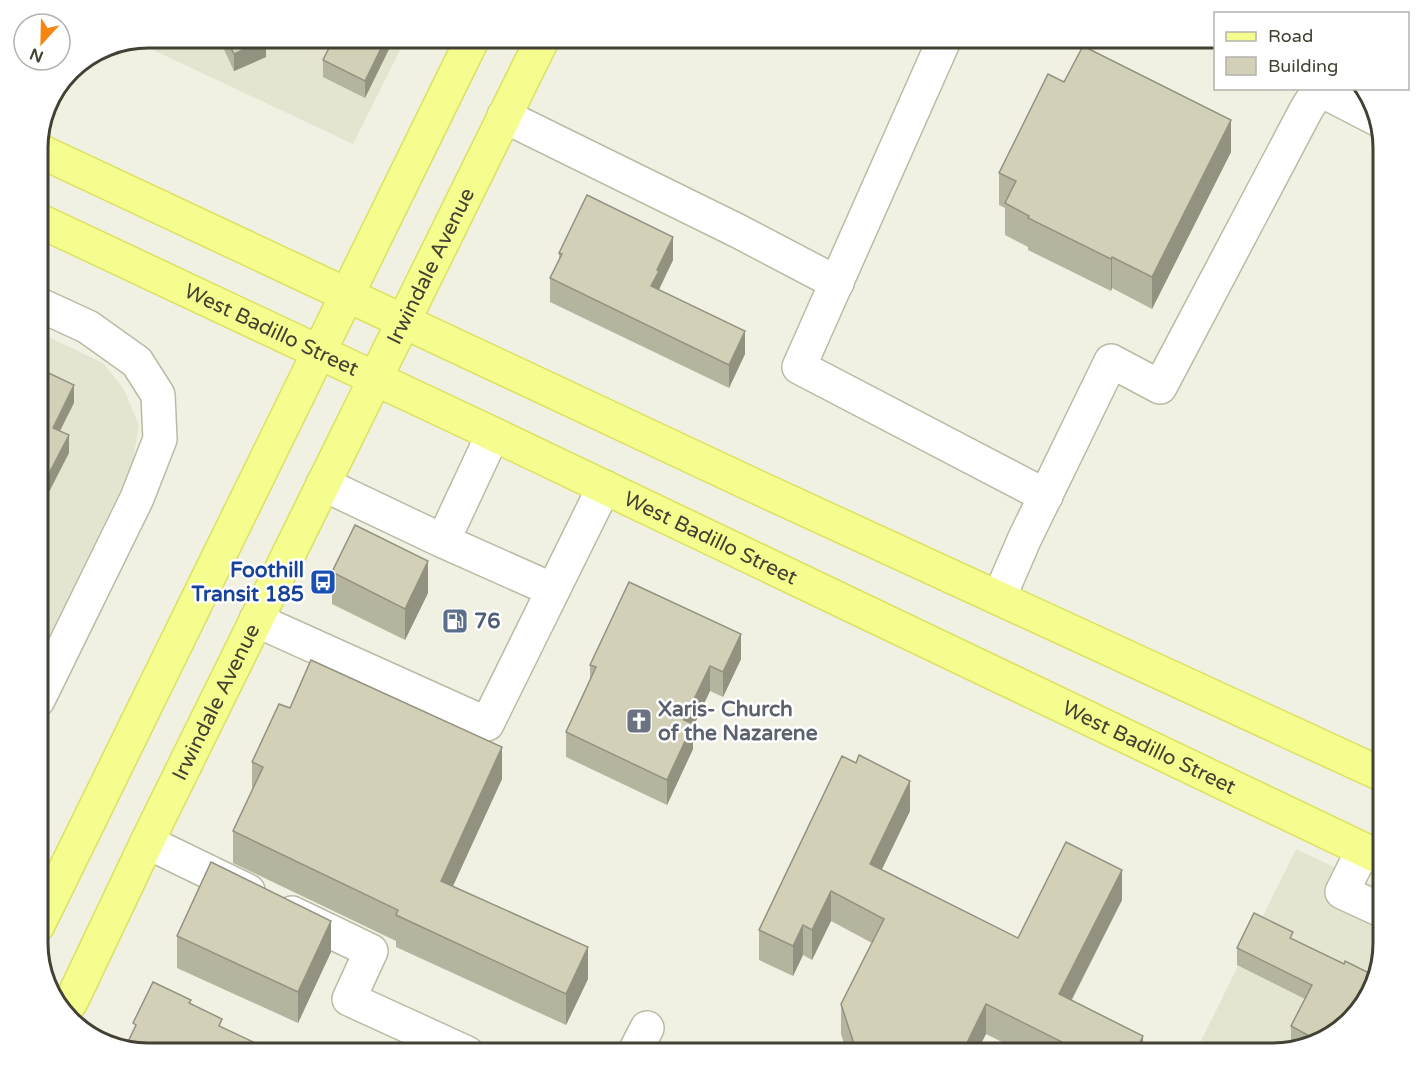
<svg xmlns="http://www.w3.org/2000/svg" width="1421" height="1091" viewBox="0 0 1421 1091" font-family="'Varela Round',sans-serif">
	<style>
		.residential { fill: #e4e5d0 }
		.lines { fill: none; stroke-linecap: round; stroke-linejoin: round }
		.minor-casing { stroke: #bbbba5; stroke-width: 36 }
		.major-casing { stroke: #dbe160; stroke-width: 36 }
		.minor { stroke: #fff; stroke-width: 33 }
		.major { stroke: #f6fd8f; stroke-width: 33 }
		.wall { fill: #b5b49e }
		.shaded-wall { fill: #939281 }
		.building { fill: #d2d1b8; stroke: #939281; stroke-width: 1.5 }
		.labels { text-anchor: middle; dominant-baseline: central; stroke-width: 5; stroke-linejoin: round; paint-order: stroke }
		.street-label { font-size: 21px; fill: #424133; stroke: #fff }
		.transit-label { font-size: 21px; font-weight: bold; fill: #164399; stroke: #fff; text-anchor: end }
		.service-label { font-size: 21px; font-weight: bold; fill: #4e5e75; stroke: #fff; text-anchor: start }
		.worship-label { font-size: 21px; font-weight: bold; fill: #5b616d; stroke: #fff; text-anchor: start }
		.rim { fill: none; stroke: #424133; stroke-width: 3 }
	</style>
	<rect width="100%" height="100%" fill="#f0f1e2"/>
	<!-- residential -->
	<g class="residential">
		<path d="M 148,38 L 406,38 L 353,144 L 136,42 Z"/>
		<path d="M 38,332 L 103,363 L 123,388 L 139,425 L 132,466 L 38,659 Z"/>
		<path d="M 1383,678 L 1383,704 L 1373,699 Z"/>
		<path d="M 1296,849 L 1383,890 L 1383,944 L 1361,1011 L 1322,1042 L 1273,1053 L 1195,1053 Z"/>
	</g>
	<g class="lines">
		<defs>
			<g id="minor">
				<path d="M 945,38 L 799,367 L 1046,496"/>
				<path d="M 504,116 L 738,231 L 837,283"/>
				<path d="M 493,434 L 443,541 L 553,590"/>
				<path d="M 323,484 L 443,541"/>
				<path d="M 999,598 L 1024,540 L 1111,361 L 1160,387 L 1306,110 L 1319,89 L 1377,119"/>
				<path d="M 256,620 L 487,724 L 604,487"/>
				<path d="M 38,700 L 137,498 L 160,439 L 158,395 L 137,362 L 88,327 L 38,304"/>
				<path d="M 147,842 L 248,891"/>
				<path d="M 1363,850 L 1342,892 L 1383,911"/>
				<path d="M 292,913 L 371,951 L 349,999 L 467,1053"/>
				<path d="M 634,1053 L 647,1028"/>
			</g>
			<g id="major">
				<path d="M 38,150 L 759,488 L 1383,775"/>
				<path id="s1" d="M 38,220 L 493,434 L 1383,859"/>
				<path d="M 38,925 L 473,38"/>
				<path id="s2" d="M 62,1008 L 71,1002 L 147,842 L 543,38"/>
			</g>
		</defs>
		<!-- minor casing -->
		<use href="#minor" class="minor-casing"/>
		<!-- major casing -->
		<use href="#major" class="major-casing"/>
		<!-- minor -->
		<use href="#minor" class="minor"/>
		<!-- major -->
		<use href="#major" class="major"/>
	</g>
	<!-- wall -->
	<g class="wall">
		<path d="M 220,38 L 266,38 L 266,57 L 234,71 L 220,41 Z"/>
		<path d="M 392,38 L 392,43 L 365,98 L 323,77 L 323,60 Z"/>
		<path d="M 1064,82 L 1231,152 L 1152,309 L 1112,288 L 1111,291 L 1028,250 L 1028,247 L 1005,235 L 1005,208 L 999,205 L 999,173 Z"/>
		<path d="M 559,253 L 673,260 L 659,290 L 745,354 L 729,388 L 550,302 L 550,278 L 559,260 Z"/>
		<path d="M 332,572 L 428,593 L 405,640 L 332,604 Z"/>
		<path d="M 741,659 L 723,697 L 710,691 L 693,727 L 693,749 L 667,805 L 566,757 L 566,732 L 590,680 L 590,665 Z"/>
		<path d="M 290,708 L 502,779 L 453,886 L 588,979 L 566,1025 L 396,947 L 396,941 L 233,863 L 233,831 L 252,791 L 252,762 Z"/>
		<path d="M 910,811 L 882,869 L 1018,938 L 1122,900 L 1072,1000 L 1143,1053 L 1024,1053 L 986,1034 L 976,1053 L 847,1053 L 841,1034 L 841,1004 L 872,943 L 831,921 L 812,960 L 803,955 L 793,976 L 759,960 L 759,930 Z"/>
		<path d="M 177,936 L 331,952 L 298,1023 L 177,968 Z"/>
		<path d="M 1293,940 L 1344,964 L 1322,1042 L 1299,1048 L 1291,1044 L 1291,1026 L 1305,999 L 1237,965 L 1237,948 Z"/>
	</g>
	<!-- shaded-wall -->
	<g class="shaded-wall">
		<path d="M 386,38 L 392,38 L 392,43 L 365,98 L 365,81 Z"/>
		<path d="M 266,39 L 266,57 L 234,71 L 234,54 Z"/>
		<path d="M 1231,120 L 1231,152 L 1152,309 L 1152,277 Z"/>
		<path d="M 673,237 L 673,260 L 659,289 L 659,294 L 651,286 L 657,270 Z"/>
		<path d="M 1112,257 L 1112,288 L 1111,291 L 1111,259 Z"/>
		<path d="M 745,331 L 745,354 L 729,388 L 729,365 Z"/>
		<path d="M 74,385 L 74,403 L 53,445 L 53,428 Z"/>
		<path d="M 69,435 L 69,453 L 46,498 L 46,504 L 38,520 L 38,502 L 43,485 Z"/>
		<path d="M 428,561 L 428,593 L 405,640 L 405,609 Z"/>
		<path d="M 741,634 L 741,659 L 723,697 L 723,672 Z"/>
		<path d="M 710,666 L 710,691 L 693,727 L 693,749 L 667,805 L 667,780 L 684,720 Z"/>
		<path d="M 502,747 L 502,779 L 441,912 L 441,881 Z"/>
		<path d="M 910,781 L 910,811 L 870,894 L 870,864 Z"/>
		<path d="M 1122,870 L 1122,900 L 1059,1024 L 1059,994 Z"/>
		<path d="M 831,891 L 831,921 L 812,960 L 812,930 Z"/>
		<path d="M 331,921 L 331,952 L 298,1023 L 298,992 Z"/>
		<path d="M 803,925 L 803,955 L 793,976 L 793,946 Z"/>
		<path d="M 588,947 L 588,979 L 566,1025 L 566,994 Z"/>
		<path d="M 986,1004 L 986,1034 L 976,1053 L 962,1053 Z"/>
		<path d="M 1143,1036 L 1143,1053 L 1135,1053 Z"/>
	</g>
	<!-- building -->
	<g class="building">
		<path d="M 226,38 L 266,38 L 266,39 L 234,54 Z"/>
		<path d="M 334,38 L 386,38 L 365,81 L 323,60 Z"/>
		<path d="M 1083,46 L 1231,120 L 1152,277 L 1112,257 L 1111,259 L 1028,218 L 1029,216 L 1005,203 L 1016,181 L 999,173 L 1048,74 L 1064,82 Z"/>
		<path d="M 587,195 L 673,237 L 657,270 L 659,271 L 651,286 L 745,331 L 729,365 L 550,278 L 562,254 L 559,253 Z"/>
		<path d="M 38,368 L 74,385 L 53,428 L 69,435 L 43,485 L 46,487 L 38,502 Z"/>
		<path d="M 355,525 L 428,561 L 405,609 L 332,572 Z"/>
		<path d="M 629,582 L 741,634 L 723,672 L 710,666 L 684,720 L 693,724 L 667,780 L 566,732 L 596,667 L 590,665 Z"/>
		<path d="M 311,660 L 502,747 L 441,881 L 588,947 L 566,994 L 396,915 L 398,910 L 233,831 L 263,767 L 252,762 L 279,704 L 290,708 Z"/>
		<path d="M 859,755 L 910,781 L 870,864 L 1018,938 L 1066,842 L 1122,870 L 1059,994 L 1143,1036 L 1135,1053 L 1084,1053 L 986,1004 L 962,1053 L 857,1053 L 841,1004 L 884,919 L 831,891 L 812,930 L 803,925 L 793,946 L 759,930 L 842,756 L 856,763 Z"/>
		<path d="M 211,862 L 331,921 L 298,992 L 177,936 Z"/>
		<path d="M 1254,913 L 1293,932 L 1290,938 L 1344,964 L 1345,961 L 1373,975 L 1361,1011 L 1322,1042 L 1313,1044 L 1315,1039 L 1291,1026 L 1312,985 L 1237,948 Z"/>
		<path d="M 153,982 L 191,1000 L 189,1003 L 222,1019 L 219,1026 L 277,1053 L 147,1053 L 126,1046 L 136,1025 L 133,1023 Z"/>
	</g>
	<!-- icons -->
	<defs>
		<symbol id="bus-square" viewBox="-11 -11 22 22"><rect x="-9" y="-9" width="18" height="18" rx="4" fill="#1a4fb4" stroke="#fff"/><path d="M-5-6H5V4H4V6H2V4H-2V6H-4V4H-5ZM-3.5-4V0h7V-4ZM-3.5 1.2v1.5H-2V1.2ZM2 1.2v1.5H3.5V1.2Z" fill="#fff"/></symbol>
		<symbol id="fuel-square" viewBox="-11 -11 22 22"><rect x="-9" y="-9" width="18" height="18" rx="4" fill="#5c6f8a" stroke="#fff"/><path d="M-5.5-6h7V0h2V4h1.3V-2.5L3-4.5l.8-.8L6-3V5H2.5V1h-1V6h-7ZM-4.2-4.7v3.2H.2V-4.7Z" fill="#fff"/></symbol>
		<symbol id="church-square" viewBox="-11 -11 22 22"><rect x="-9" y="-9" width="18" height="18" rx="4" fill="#6b7280" stroke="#fff"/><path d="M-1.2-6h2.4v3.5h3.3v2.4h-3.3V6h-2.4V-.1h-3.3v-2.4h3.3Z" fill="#fff"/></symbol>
	</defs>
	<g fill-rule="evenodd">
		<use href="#bus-square" x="308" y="567" width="30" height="30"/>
		<use href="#fuel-square" x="440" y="606" width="30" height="30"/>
		<use href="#church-square" x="624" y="706" width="30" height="30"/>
	</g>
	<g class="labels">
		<!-- street labels -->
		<g class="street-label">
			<text stroke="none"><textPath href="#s2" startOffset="830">Irwindale Avenue</textPath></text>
			<text stroke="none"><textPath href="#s1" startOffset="258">West Badillo Street</textPath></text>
			<text stroke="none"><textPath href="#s1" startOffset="744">West Badillo Street</textPath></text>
			<text stroke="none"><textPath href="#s2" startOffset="344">Irwindale Avenue</textPath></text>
			<text stroke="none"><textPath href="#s1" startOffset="1230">West Badillo Street</textPath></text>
		</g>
		<!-- transit labels -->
		<g class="transit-label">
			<text x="304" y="570">Foothill<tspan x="304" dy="24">Transit 185</tspan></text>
		</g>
		<!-- service labels -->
		<g class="service-label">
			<text x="474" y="621">76</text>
		</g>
		<!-- worship labels -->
		<g class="worship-label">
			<text x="658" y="709">Xaris- Church<tspan x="658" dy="24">of the Nazarene</tspan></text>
		</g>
	</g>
	<!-- crop -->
	<path d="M0 0H1421V1091H0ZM148 48H1273A100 100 0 0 1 1373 148V943A100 100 0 0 1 1273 1043H148A100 100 0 0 1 48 943V148A100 100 0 0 1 148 48Z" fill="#fff" fill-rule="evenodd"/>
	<path class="rim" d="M148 48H1273A100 100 0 0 1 1373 148V943A100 100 0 0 1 1273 1043H148A100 100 0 0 1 48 943V148A100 100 0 0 1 148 48Z"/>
	<!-- legend -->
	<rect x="1214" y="12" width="195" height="78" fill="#ffffff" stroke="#b3b3ad" stroke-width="1.5"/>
	<rect x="1226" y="32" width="30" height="9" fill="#f6fd8f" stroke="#b3b3ad" stroke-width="1.5"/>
	<text x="1268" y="42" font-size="18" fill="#424133">Road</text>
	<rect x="1226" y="57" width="30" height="18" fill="#d2d1b8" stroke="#b3b3ad" stroke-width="1.5"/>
	<text x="1268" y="72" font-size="18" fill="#424133">Building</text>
	<!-- north arrow -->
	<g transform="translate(42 42) rotate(202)"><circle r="28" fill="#ffffff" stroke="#b3b3ad" stroke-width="1.5"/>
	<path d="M0-4.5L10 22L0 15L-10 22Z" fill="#f78512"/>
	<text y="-9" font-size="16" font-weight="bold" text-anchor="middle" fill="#424133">N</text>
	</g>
</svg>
